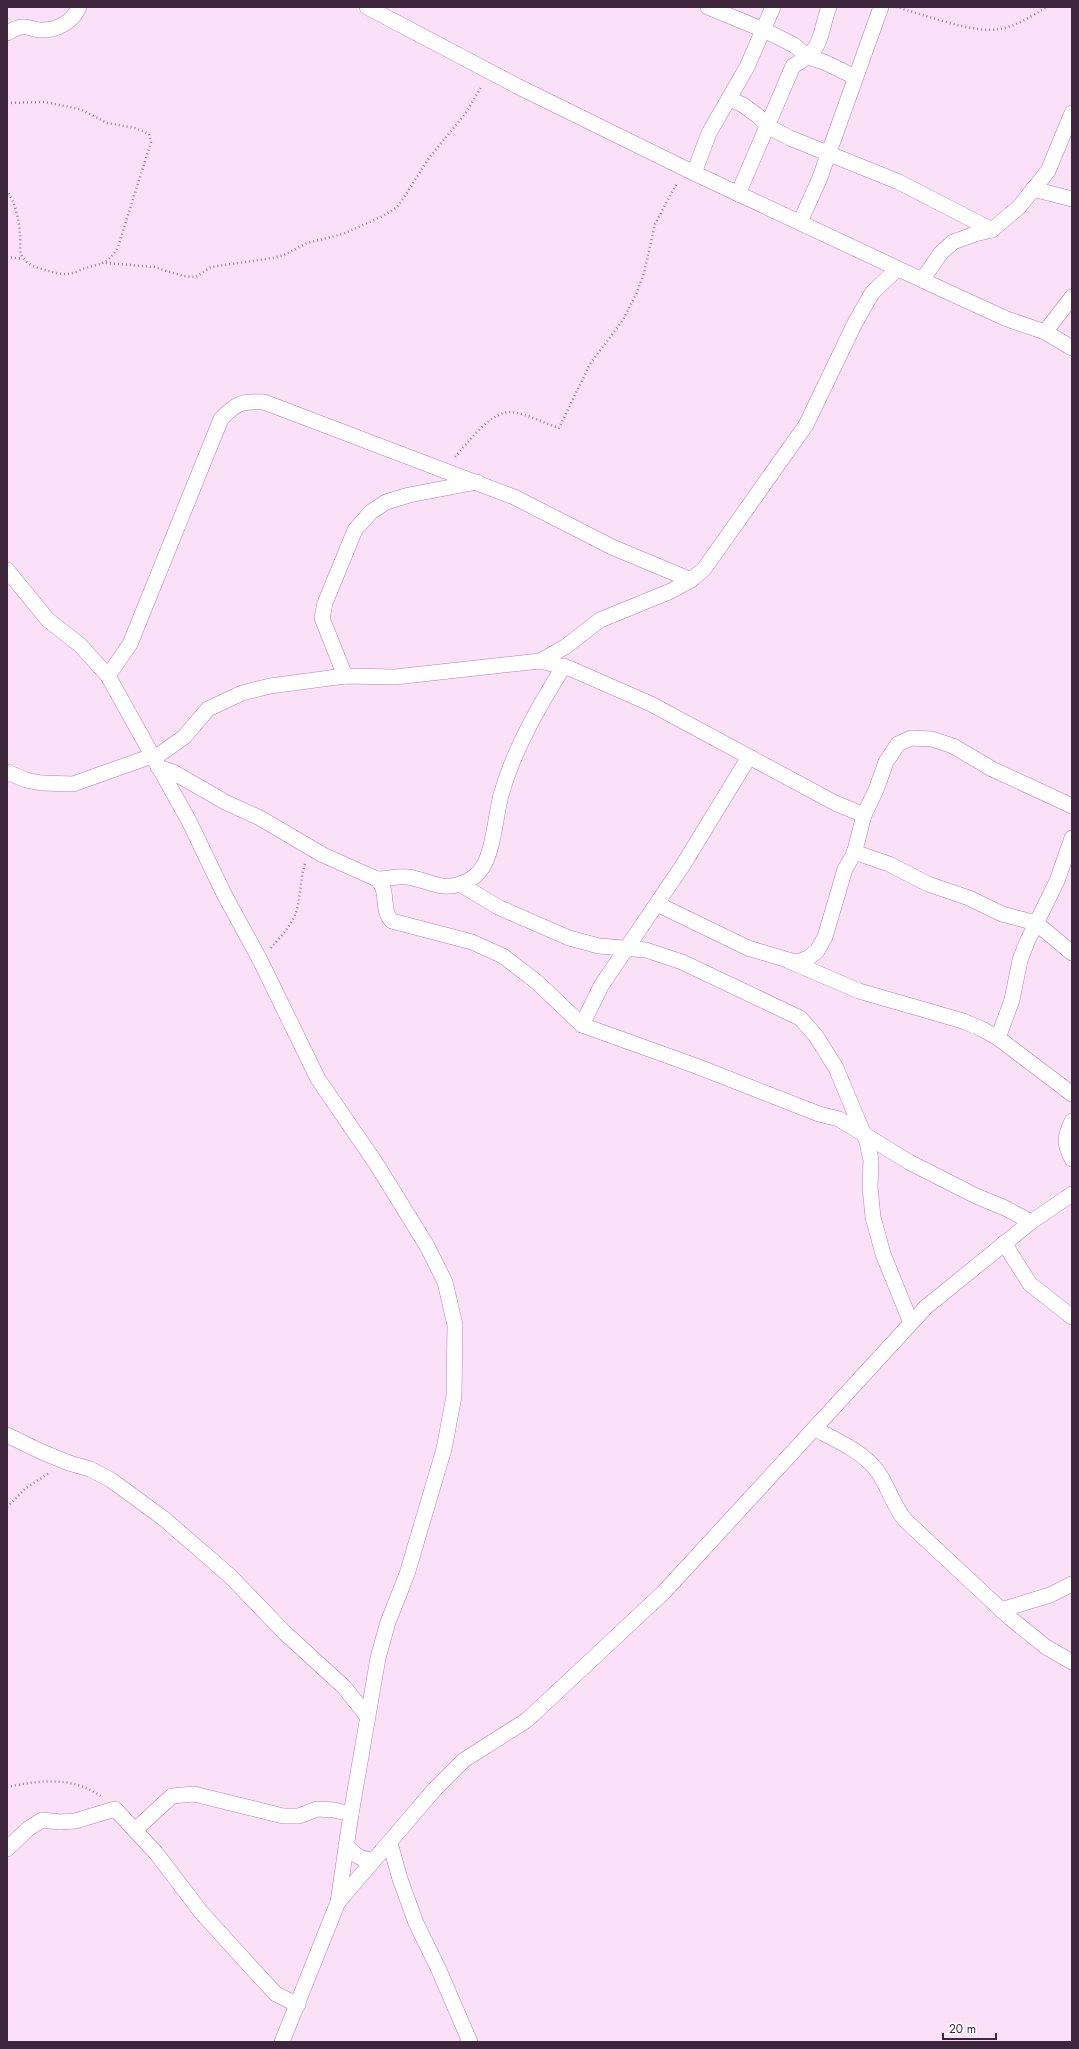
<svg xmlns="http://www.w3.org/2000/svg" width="1079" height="2049" viewBox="0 0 1079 2049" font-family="Jost,sans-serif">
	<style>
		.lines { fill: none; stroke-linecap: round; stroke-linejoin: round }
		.minor-casing { stroke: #b67eb2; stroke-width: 16 }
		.path { stroke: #988096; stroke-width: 2.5; stroke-dasharray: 1 3; stroke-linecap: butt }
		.minor { stroke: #fff; stroke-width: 15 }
	</style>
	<rect width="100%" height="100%" fill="#fae1f8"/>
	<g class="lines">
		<defs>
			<g id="minor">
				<path d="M 367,7 L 517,86 L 694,173 L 950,293 L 1007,319 L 1045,332 L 1072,348"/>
				<path d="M 708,7 L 764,30 L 794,45 L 808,57 L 824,62 L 855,77"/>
				<path d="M 7,33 C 11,31 17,27 22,27 C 28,26 34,30 40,30 C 56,31 73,22 79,7"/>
				<path d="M 730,99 L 743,105 L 758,116 L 767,126 L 790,138 L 899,182 L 992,230"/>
				<path d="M 694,173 L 709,133 L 747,67 L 773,7"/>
				<path d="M 1033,189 L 1072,199"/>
				<path d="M 738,194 L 793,66 C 825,48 818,37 829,7"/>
				<path d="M 800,222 L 819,180 L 881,7"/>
				<path d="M 922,280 L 941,253 L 953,242 L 975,234 L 992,230 L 1019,207 L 1048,171 L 1072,113"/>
				<path d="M 1045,332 L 1072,297"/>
				<path d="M 7,570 L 48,620 L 80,645 L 108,676 L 189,821 L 224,894 L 260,960 L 318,1079 L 377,1165 L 427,1246 L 445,1282 L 455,1325 L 454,1396 L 444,1449 L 407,1574 L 388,1622 L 378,1658 L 351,1814 L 338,1902 L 282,2042"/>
				<path d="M 540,661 L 565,647 L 600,620 L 671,591 L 691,580 L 704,569 L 806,425 L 855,323 L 872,293 L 897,269"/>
				<path d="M 108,676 L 130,644 L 221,419 C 236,403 242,401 264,402 L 514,497 L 612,547 L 691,580"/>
				<path d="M 345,676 L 322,618 L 325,603 L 355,530 L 371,512 L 386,502 L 409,495 L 477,482"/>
				<path d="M 153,759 L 184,737 L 208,709 L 242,693 L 270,686 L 345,676 L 395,677 L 540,661 L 569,668 L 651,704 L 835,803 L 864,815"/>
				<path d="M 158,767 L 173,772 L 225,802 L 260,818 L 323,855 L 377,879 C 390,891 380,909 392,921 L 472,942 L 503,956 L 538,983 L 582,1025 L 696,1066 L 819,1114 L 839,1119 L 909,1162 L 976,1196 L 1005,1208 L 1031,1222"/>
				<path d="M 7,772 L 26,780 L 41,783 L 73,784 L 152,756"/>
				<path d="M 854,852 L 889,864 L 928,884 L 969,898 L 1002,914 L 1036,923 L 1072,953"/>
				<path d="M 377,879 C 387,879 397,876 407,877 C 426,879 440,891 460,884 C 469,881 477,876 482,868 C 493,853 496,814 501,795 C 514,749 539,706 564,666"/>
				<path d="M 460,884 L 498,907 L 569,938 L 599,946 L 646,950 L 682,962 L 800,1018 L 816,1036 L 836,1068 L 867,1142 L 871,1160 L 870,1187 L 873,1217 L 883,1254 L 911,1323"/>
				<path d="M 657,904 L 748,948 L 788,960 L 798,962 L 808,958 L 817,951 L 825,937 L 845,869 L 854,854 L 864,815 L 876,790 L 886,762 L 898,744 L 911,738 L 932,739 L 953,746 L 992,769 L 1072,806"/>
				<path d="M 789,961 L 859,991 L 963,1021 L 982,1029 L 998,1038 L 1072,1094"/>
				<path d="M 582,1025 L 601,986 L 683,865 L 749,757"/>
				<path d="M 998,1038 L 1012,1000 L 1020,960 L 1027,942 L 1057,881 L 1072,838"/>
				<path d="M 1072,1121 C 1065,1137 1063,1142 1072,1159"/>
				<path d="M 1004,1243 L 1030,1284 L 1072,1317"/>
				<path d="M 815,1429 C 836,1440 864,1452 878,1472 C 889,1488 893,1505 905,1520 L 1010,1618 L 1046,1647 L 1072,1662"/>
				<path d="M 7,1435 L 42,1452 L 69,1463 L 90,1469 L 111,1480 L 163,1518 L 230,1576 L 285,1633 L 344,1687 L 367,1716"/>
				<path d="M 1001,1610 L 1050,1595 L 1072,1584"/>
				<path d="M 135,1830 L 172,1796 L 194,1794 L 283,1816 L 299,1816 L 317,1809 L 334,1810 L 351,1814"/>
				<path d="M 390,1843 L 400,1879 L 416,1923 L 438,1968 L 470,2042"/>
				<path d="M 346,1845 C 355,1855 361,1861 375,1859"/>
				<path d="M 7,1849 L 28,1829 L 42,1820 L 60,1822 L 75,1821 L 115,1809 L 156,1853 L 201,1912 L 249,1965 L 276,1994 L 298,2005"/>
				<path d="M 338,1902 L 435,1789 L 464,1760 L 527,1720 L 664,1592 L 926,1307 L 1031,1222 L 1072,1194"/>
			</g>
		</defs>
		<!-- minor casing -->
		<use href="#minor" class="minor-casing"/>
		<!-- path -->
		<g class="path">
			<path d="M 896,7 C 923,14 973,34 1000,29 C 1017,26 1033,15 1047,7"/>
			<path d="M 7,103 L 44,102 L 80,109 L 107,123 L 135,128 L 149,134 L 151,142 L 118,247 C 106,268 99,262 78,271 C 68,276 59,274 49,271 C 40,269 29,266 24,259 C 18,253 21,243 20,235 C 19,221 16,203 7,191"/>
			<path d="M 7,257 L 23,259"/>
			<path d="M 106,263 L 154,267 L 183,276 L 196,277 L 211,267 L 273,258 L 284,255 L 307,243 L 343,234 L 383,216 L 396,208 L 401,202 L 429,158 L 465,114 L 482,86"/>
			<path d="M 455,457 C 467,444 491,410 512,412 C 527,414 544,423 559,428 L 590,364 L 623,320 L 637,292 L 644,273 L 655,224 L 677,183"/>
			<path d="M 271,948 C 281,936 293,924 297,909 C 301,894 300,879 305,864"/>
			<path d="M 7,1507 L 26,1488 L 49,1473"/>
			<path d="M 7,1787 C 40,1780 73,1776 102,1797"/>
		</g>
		<!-- minor -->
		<use href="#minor" class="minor"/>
	</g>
	<!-- border -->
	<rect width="1079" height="2049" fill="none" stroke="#3e263c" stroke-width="16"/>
	<!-- scale -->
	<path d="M943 2033v6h53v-6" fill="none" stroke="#3e263c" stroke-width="2"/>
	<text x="949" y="2033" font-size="12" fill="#3e263c" stroke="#ffffff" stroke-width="3" paint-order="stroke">20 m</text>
</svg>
